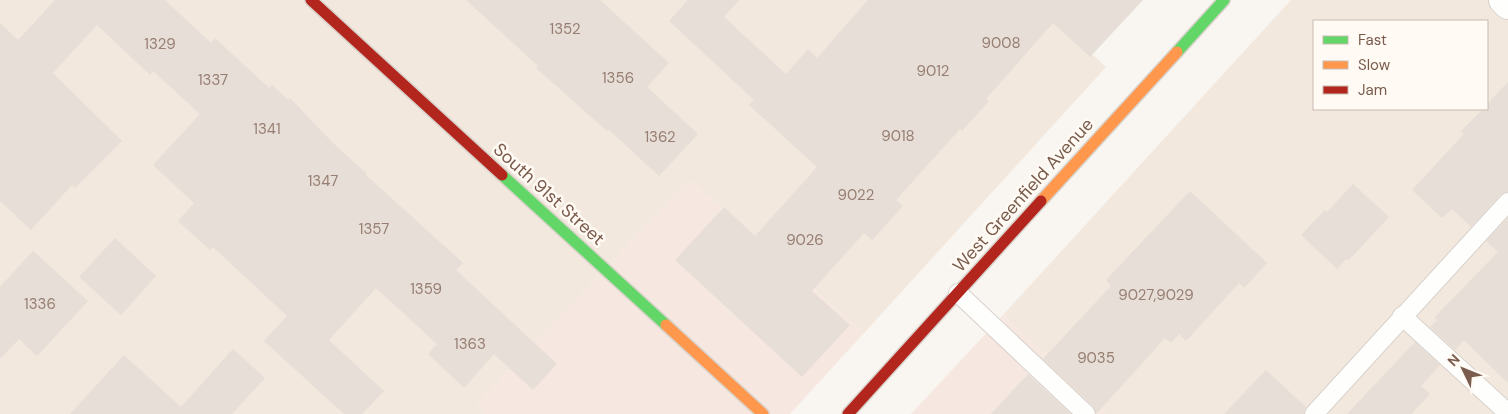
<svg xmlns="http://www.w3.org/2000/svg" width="1508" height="414" viewBox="0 0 1508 414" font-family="'DM Sans',sans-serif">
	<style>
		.residential { fill: #f2e8de; fill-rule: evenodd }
		.commercial { fill: #f6e8e1 }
		.building { fill: #e6ded7 }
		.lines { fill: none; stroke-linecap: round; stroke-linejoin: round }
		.lane-casing { stroke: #d7d1cb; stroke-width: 20 }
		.street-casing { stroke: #d7d1cb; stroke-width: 30 }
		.fast-casing { stroke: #d9d2cb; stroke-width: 14 }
		.slow-casing { stroke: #d9d2cb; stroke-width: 14 }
		.jam-casing { stroke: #d9d2cb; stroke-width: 14 }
		.lane { stroke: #fefefd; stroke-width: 18 }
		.street { stroke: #fefefd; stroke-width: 28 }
		.fast { stroke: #63d668; stroke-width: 11 }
		.slow { stroke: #ff974d; stroke-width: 11 }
		.jam { stroke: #b3261e; stroke-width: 11 }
		.labels { text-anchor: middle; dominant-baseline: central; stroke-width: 5; stroke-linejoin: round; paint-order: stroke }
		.number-label { font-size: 15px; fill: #977e72 }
		.street-label { font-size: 18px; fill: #7a5c4d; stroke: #fffaf3 }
	</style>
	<rect width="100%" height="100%" fill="#f9f5f0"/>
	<!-- residential -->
	<g class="residential">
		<path d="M 0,0 L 1033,0 L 1106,67 L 864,333 L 689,180 L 476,406 L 484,414 L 0,414 Z"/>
		<path d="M 1291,0 L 1503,0 L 1508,5 L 1508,414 L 1107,414 L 1003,315 ZM 1314,21 L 1487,21 L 1487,109 L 1314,109 Z"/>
	</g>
	<!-- commercial -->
	<g class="commercial">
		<path d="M 689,180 L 864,333 L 790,414 L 484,414 L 476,406 Z"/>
		<path d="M 1003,315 L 1107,414 L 911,414 Z"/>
	</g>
	<!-- building -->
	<g class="building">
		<path d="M 55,0 L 165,0 L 211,43 L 215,38 L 269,88 L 272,85 L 288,100 L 290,98 L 332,142 L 367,174 L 366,175 L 463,263 L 456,270 L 557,364 L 533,390 L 494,354 L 464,388 L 428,354 L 437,344 L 376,288 L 329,340 L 384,391 L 362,414 L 344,414 L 264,341 L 287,316 L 213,247 L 210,250 L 178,221 L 194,203 L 153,165 L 200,114 L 153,71 L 150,75 L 97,25 L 53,73 L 122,141 L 75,188 L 72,185 L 31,230 L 0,201 L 0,23 L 18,40 Z"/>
		<path d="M 466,0 L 600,0 L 669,63 L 647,87 L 698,134 L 659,176 L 608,129 L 607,131 L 536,68 L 538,66 Z"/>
		<path d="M 688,0 L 739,0 L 724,17 L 786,74 L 808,49 L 817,58 L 868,0 L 1143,0 L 1090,57 L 1053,23 L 986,99 L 989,101 L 962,131 L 960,129 L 896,200 L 903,206 L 872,240 L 864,233 L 812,291 L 850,325 L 802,377 L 675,260 L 724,207 L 755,236 L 817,167 L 749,105 L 754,100 L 669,21 Z"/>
		<path d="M 1508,82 L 1508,192 L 1500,195 L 1471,227 L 1452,209 L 1442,218 L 1412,190 L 1464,134 L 1461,131 L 1483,109 L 1487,109 L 1487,104 Z"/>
		<path d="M 1353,184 L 1389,217 L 1348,261 L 1346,259 L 1337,269 L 1301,235 L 1325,210 L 1327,212 Z"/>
		<path d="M 1190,191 L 1267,263 L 1244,288 L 1239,283 L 1186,341 L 1179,334 L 1171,343 L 1165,338 L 1096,414 L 1093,406 L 1043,359 L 1111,286 L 1106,280 Z"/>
		<path d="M 1508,218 L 1508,383 L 1464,340 L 1455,350 L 1430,327 L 1437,320 L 1434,318 L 1498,252 L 1486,241 Z"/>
		<path d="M 115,238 L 156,276 L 121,315 L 79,277 Z"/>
		<path d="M 33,251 L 88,301 L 37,356 L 19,339 L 0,359 L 0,287 Z"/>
		<path d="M 1415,342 L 1440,365 L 1421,386 L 1430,394 L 1411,414 L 1347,414 Z"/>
		<path d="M 233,349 L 265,378 L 232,414 L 70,414 L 124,355 L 181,407 Z"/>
		<path d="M 1266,370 L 1306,407 L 1304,414 L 1224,414 Z"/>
		<path d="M 1028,374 L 1071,414 L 991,414 Z"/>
	</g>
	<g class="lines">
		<defs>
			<g id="lane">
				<path d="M 958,293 L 1086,414"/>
				<path d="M 1402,316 L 1508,413"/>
				<path d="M 1314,414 L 1508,202"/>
			</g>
			<path id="street" d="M 1503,0 L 1508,5"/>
			<g id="fast">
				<path d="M 1177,52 L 1224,0"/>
				<path d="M 502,175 L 666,325"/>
			</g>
			<g id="slow">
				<path d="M 1041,201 L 1177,52"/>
				<path d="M 666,325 L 763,414"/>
			</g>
			<g id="jam">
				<path d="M 311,0 L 502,175"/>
				<path d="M 848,414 L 1041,201"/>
			</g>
		</defs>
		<!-- lane casing -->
		<use href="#lane" class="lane-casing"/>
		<!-- street casing -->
		<use href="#street" class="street-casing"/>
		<!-- fast casing -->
		<use href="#fast" class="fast-casing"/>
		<!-- slow casing -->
		<use href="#slow" class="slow-casing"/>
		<!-- jam casing -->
		<use href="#jam" class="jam-casing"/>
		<!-- lane -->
		<use href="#lane" class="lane"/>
		<!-- street -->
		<use href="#street" class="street"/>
		<!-- fast -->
		<use href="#fast" class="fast"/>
		<!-- slow -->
		<use href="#slow" class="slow"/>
		<!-- jam -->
		<use href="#jam" class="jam"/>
	</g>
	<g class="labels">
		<!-- number labels -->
		<g class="number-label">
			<text x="565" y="29">1352</text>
			<text x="1001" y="43">9008</text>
			<text x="160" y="44">1329</text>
			<text x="933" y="71">9012</text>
			<text x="618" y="78">1356</text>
			<text x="213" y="80">1337</text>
			<text x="267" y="129">1341</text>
			<text x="898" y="136">9018</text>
			<text x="660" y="137">1362</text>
			<text x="323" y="181">1347</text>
			<text x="856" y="195">9022</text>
			<text x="374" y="229">1357</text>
			<text x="805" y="240">9026</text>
			<text x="426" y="289">1359</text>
			<text x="1156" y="295">9027,9029</text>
			<text x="40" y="304">1336</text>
			<text x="470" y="344">1363</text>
			<text x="1096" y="358">9035</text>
		</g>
		<!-- street labels -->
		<g class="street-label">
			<text transform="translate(549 194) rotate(42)">South 91st Street</text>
			<text transform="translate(1023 195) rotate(-48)">West Greenfield Avenue</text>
		</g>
	</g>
	<!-- legend -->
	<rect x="1313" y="20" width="175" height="90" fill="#fffaf3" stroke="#cabbb1"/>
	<rect x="1323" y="36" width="25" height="8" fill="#63d668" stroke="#cabbb1"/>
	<text x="1358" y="45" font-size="15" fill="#7a5c4d">Fast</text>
	<rect x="1323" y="61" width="25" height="8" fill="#ff974d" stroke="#cabbb1"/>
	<text x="1358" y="70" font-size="15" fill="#7a5c4d">Slow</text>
	<rect x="1323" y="86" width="25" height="8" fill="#b3261e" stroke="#cabbb1"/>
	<text x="1358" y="95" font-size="15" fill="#7a5c4d">Jam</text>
	<!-- north arrow -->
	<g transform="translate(1463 369) rotate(313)" stroke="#fffaf3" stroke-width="4" paint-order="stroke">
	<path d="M0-4L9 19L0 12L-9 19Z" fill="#7a5c4d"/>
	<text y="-8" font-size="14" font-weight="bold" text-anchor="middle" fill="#7a5c4d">N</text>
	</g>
</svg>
